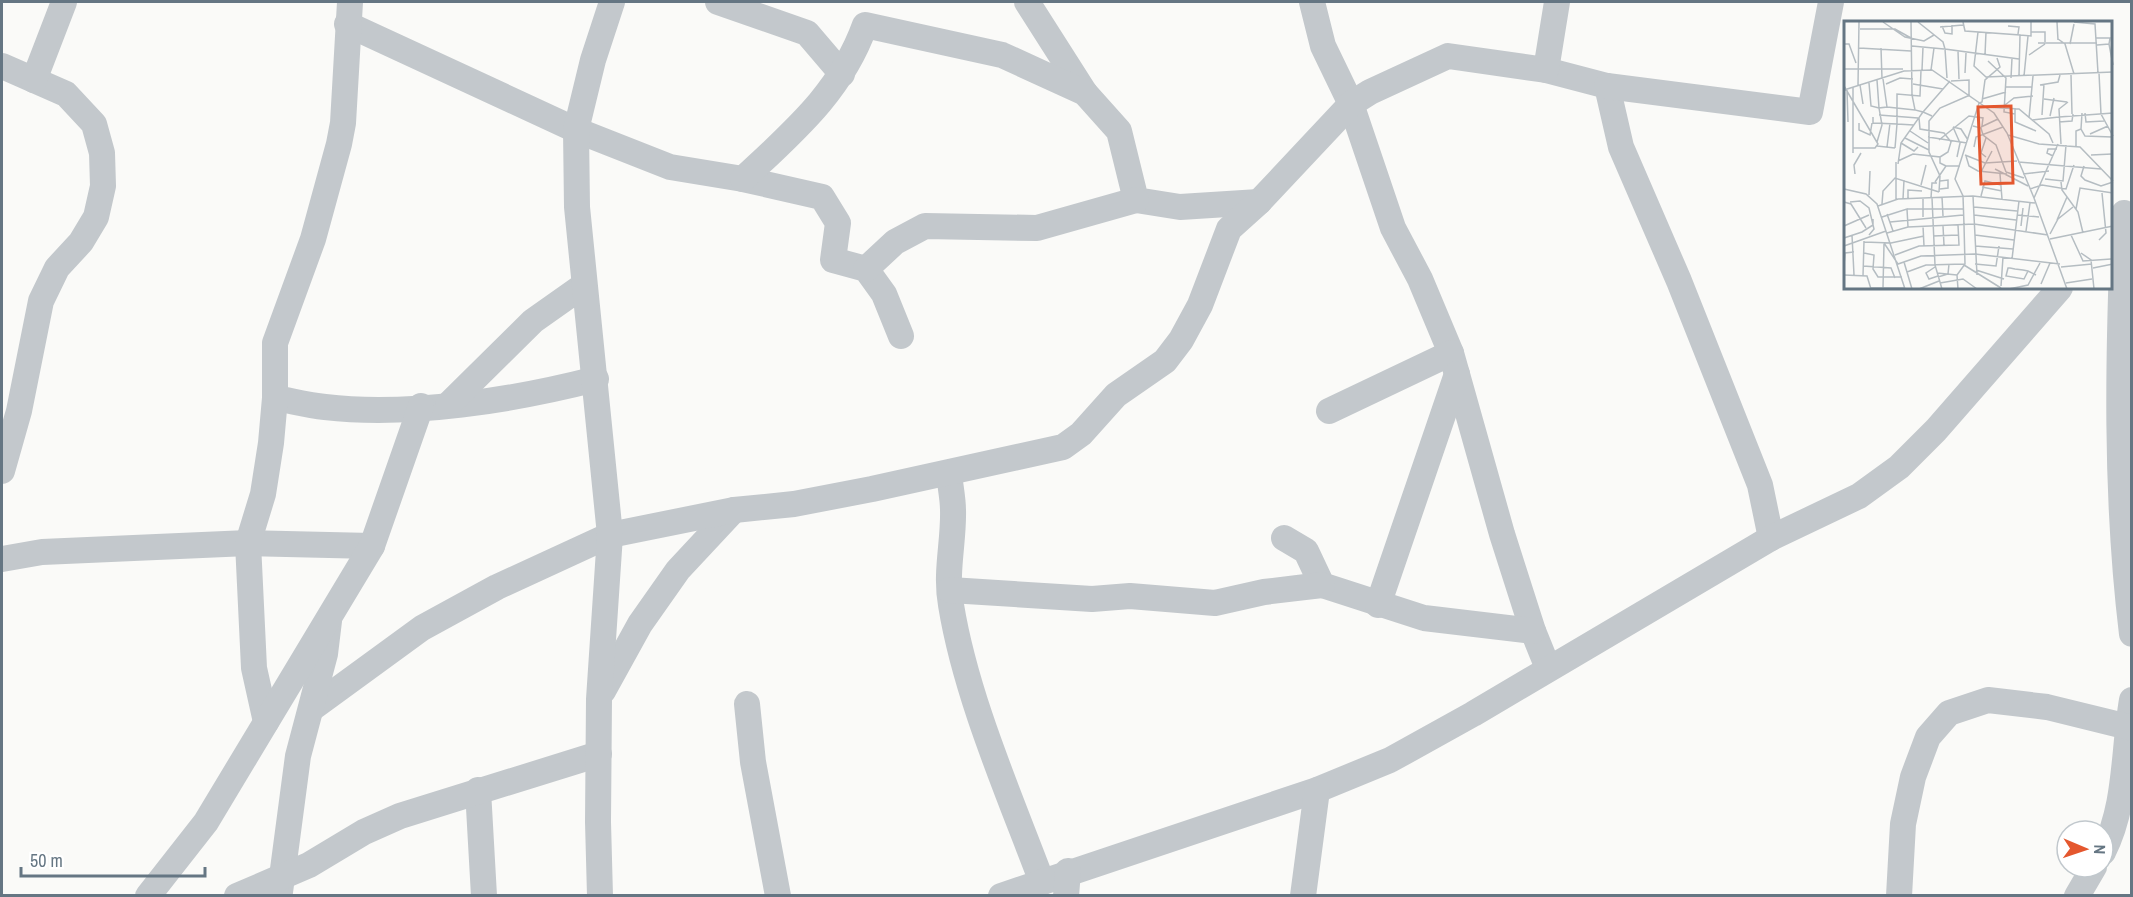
<svg xmlns="http://www.w3.org/2000/svg" width="2133" height="897" viewBox="0 0 2133 897" font-family="'Archivo Narrow',sans-serif">
	<style>
		.lines { fill: none; stroke-linecap: round; stroke-linejoin: round }
		.minor { stroke: #c3c8cc; stroke-width: 26 }
		.inset-road { fill: none; stroke: #b5bdc2; stroke-width: 1.5 }
		.view { fill: #e4572e; fill-opacity: 0.15; stroke: #e4572e; stroke-width: 3 }
		.inset-edge { fill: none; stroke: #657683; stroke-width: 3 }
	</style>
	<rect width="100%" height="100%" fill="#fafaf8"/>
	<g class="lines">
		<!-- minor -->
		<g class="minor">
			<path d="M 718,2 L 807,33 L 842,74"/>
			<path d="M 1027,2 L 1085,93"/>
			<path d="M 1312,2 L 1323,46 L 1351,104 L 1393,228 L 1420,279 L 1451,353 L 1502,534 L 1533,631 L 1548,668"/>
			<path d="M 347,24 L 576,130 L 670,167 L 743,179 L 822,197 L 838,223 L 833,260 L 866,269 L 884,294 L 901,336"/>
			<path d="M 2,66 L 66,94 L 94,124 L 102,153 L 103,186 L 96,217 L 81,242 L 57,268 L 41,301 L 19,411 L 2,471"/>
			<path d="M 1546,70 L 1607,86 L 1621,147 L 1679,281 L 1760,485 L 1771,538"/>
			<path d="M 34,80 L 64,2"/>
			<path d="M 1607,86 L 1810,112 L 1831,2"/>
			<path d="M 743,179 C 793,132 841,92 865,25 L 1002,55 L 1085,93 L 1119,131 L 1136,200 L 1180,207 L 1259,202"/>
			<path d="M 2124,213 C 2118,354 2115,494 2132,634"/>
			<path d="M 866,269 L 895,242 L 925,226 L 1037,228 L 1136,200"/>
			<path d="M 275,398 C 292,401 308,405 325,407 C 409,417 514,400 596,379"/>
			<path d="M 448,405 L 533,321 L 584,285"/>
			<path d="M 1329,411 L 1451,353"/>
			<path d="M 949,473 C 950,485 953,498 953,510 C 954,542 945,572 951,605 C 966,697 1009,794 1042,882"/>
			<path d="M 1284,538 L 1306,551 L 1322,585 L 1424,618 L 1533,631"/>
			<path d="M 2,559 L 42,552 L 248,543 L 372,546"/>
			<path d="M 950,590 L 1092,599 L 1130,596 L 1215,603 L 1264,592 L 1322,585"/>
			<path d="M 1378,605 L 1457,374"/>
			<path d="M 603,691 L 640,624 L 678,570 L 734,510"/>
			<path d="M 747,704 L 753,762 L 778,896"/>
			<path d="M 311,709 L 422,628 L 497,587 L 610,535 L 734,510 L 794,504 L 872,489 L 1063,447 L 1081,434 L 1116,395 L 1165,361 L 1181,340 L 1200,305 L 1229,229 L 1259,202 L 1351,104 L 1370,92 L 1448,56 L 1546,70 L 1557,2"/>
			<path d="M 266,722 L 254,668 L 248,543 L 263,494 L 271,443 L 275,398 L 275,343 L 313,239 L 339,144 L 343,123 L 350,2"/>
			<path d="M 478,790 L 484,896"/>
			<path d="M 2103,852 C 2127,805 2123,752 2132,700"/>
			<path d="M 280,892 L 298,756 L 325,654 L 329,621"/>
			<path d="M 148,896 L 206,822 L 372,546 L 421,406"/>
			<path d="M 237,896 L 309,865 L 364,832 L 400,816 L 599,754"/>
			<path d="M 600,896 L 598,822 L 599,699 L 610,535 L 577,207 L 576,130 L 593,60 L 612,2"/>
			<path d="M 1001,896 L 1317,790 L 1390,760 L 1473,714 L 1771,538 L 1859,496 L 1899,467 L 1936,430 L 2060,288"/>
			<path d="M 1066,896 L 1068,871"/>
			<path d="M 1303,896 L 1317,790"/>
			<path d="M 1899,896 L 1903,824 L 1913,777 L 1928,737 L 1949,713 L 1988,700 L 2047,707 L 2132,728"/>
			<path d="M 2077,896 L 2094,867"/>
		</g>
	</g>
	<!-- overview -->
	<g transform="translate(1844 21)">
		<rect width="268" height="268" fill="#fafaf8"/>
		<path class="inset-road" d="M 39,1 L 61,16 L 80,20 L 90,14M 74,1 L 99,21 L 101,28 L 175,38M 119,1 L 121,10 L 176,14 L 175,55M 213,1 L 214,19M 230,1 L 251,3 L 254,52M 98,5 L 101,12 L 108,13 L 108,4M 164,5 L 175,6 L 174,13M 96,6 L 119,4M 16,8 L 51,8 L 67,17M 134,11 L 130,45 L 142,56 L 269,51M 187,11 L 201,11 L 201,21M 176,14 L 187,15 L 187,1M 252,17 L 266,17 L 265,23 L 253,24M 214,18 L 221,23 L 230,53M 194,22 L 253,22M 0,23 L 5,23 L 12,42M 226,23 L 230,3M 265,23 L 269,44M 68,25 L 100,28M 15,27 L 67,30M 37,27 L 38,58M 101,28 L 103,57M 114,30 L 115,58M 141,34 L 142,11M 185,34 L 201,23M 144,40 L 162,57 L 160,91 L 171,93M 0,48 L 59,48M 78,49 L 79,26M 87,49 L 90,27M 121,52 L 122,32M 255,52 L 257,93 L 269,115M 227,54 L 228,93M 180,55 L 184,15M 167,57 L 168,37M 107,60 L 125,59 L 125,74M 25,62 L 27,85 L 35,87 L 33,59M 42,63 L 56,57 L 69,58M 69,63 L 99,68M 14,64 L 15,1M 16,64 L 19,83M 196,64 L 214,61 L 216,54M 0,65 L 34,123 L 31,127 L 9,127 L 9,132M 162,66 L 188,66M 0,69 L 60,50 L 88,49 L 150,92 L 163,112 L 190,177 L 223,268M 3,69 L 4,101M 138,78 L 162,71M 200,78 L 223,81M 161,84 L 170,77 L 189,75M 43,86 L 71,89M 142,86 L 175,88 L 205,113 L 209,122M 171,87 L 171,101 L 192,110M 238,92 L 237,108 L 241,115 L 268,116M 241,92 L 242,101 L 260,100M 35,94 L 74,97M 198,94 L 200,63M 88,95 L 79,91 L 106,60M 206,95 L 210,77M 29,96 L 29,102 L 53,103 L 51,127M 215,96 L 269,92M 75,97 L 76,108 L 100,112 L 107,121 L 104,131 L 96,136M 185,97 L 189,55M 188,99 L 215,96M 215,101 L 228,100 L 229,93M 15,102 L 15,109 L 26,114 L 28,102M 70,104 L 53,103 L 53,73 L 76,75 L 77,49M 129,105 L 137,107 L 139,114 L 152,124 L 162,151M 109,106 L 116,122 L 113,136M 109,106 L 117,108 L 124,119M 137,106 L 154,98M 66,110 L 84,122M 246,113 L 264,105M 164,114 L 195,123 L 236,126 L 269,160M 84,116 L 123,122M 61,117 L 85,129M 95,119 L 125,95 L 139,97 L 138,105M 33,121 L 38,104 L 35,87 L 43,86 L 39,58M 57,122 L 70,130 L 74,126M 217,123 L 215,88 L 224,81M 33,125 L 51,127M 232,125 L 232,110 L 237,108M 43,126 L 46,102M 130,126 L 132,116 L 159,106M 9,127 L 9,66M 121,134 L 141,142 L 173,140M 247,134 L 268,133M 122,135 L 125,145 L 134,150 L 163,153M 209,135 L 203,132 L 204,128 L 213,128M 142,136 L 137,132 L 142,117M 54,140 L 69,133 L 96,136 L 96,142 L 102,145M 174,141 L 257,148M 54,143 L 57,122 L 79,91 L 71,89 L 68,74 L 67,1M 240,145 L 237,155 L 241,159 L 257,165 L 269,161M 151,148 L 184,165M 137,151 L 148,130M 162,151 L 180,157M 11,153 L 10,144 L 17,132M 156,153 L 158,178M 179,153 L 205,150M 201,158 L 219,160 L 222,124M 91,161 L 102,145 L 116,145M 217,161 L 218,169 L 234,191 L 239,212M 77,164 L 82,144M 138,166 L 158,170M 0,168 L 22,173 L 33,183 L 61,268M 96,168 L 104,167 L 104,159 L 96,160M 186,168 L 198,164 L 222,168 L 230,144M 95,171 L 96,155 L 85,131 L 85,100 L 96,87 L 126,74M 25,174 L 26,150M 129,175 L 133,254M 137,175 L 141,160 L 157,164M 98,176 L 99,195M 79,177 L 79,196M 87,177 L 88,162 L 93,162M 88,177 L 91,244 L 98,268M 190,177 L 214,123M 59,178 L 60,159M 64,178 L 64,169 L 78,170M 52,179 L 52,141M 0,181 L 7,183 L 22,207M 6,181 L 16,180 L 25,187 L 30,208 L 25,214M 38,183 L 39,170 L 51,157 L 95,171M 34,185 L 54,178 L 129,175 L 191,182M 130,186 L 173,190M 63,188 L 119,188M 232,188 L 236,167 L 269,172M 43,193 L 49,210M 130,194 L 172,199M 173,194 L 195,196M 38,196 L 63,188 L 64,206M 213,199 L 223,176M 46,201 L 119,194M 0,205 L 25,194M 79,205 L 80,225M 99,205 L 100,224M 177,205 L 179,187M 182,210 L 186,182M 43,212 L 64,206 L 130,203 L 204,214M 206,213 L 214,198 L 229,186M 8,214 L 10,254M 131,214 L 170,219M 227,214 L 239,240 L 267,238M 89,215 L 114,214M 0,217 L 18,211 L 29,204 L 29,198M 206,218 L 269,205M 255,219 L 262,212 L 258,172M 20,221 L 47,222 L 80,215M 40,222 L 54,243 L 77,235 L 131,233 L 216,243M 0,225 L 42,210M 131,225 L 169,228M 20,232 L 30,234 L 29,248 L 34,256 L 58,256M 237,232 L 247,239 L 250,268M 51,234 L 75,225 L 115,224 L 114,204M 168,238 L 175,180M 60,241 L 68,268M 131,243 L 152,245 L 155,225M 0,244 L 1,232 L 10,231M 120,244 L 157,267M 19,245 L 47,247 L 51,257M 91,246 L 82,252 L 85,258 L 94,255M 217,246 L 248,243M 249,247 L 269,243M 132,249 L 160,258M 184,250 L 180,258 L 162,255 L 164,247 L 166,247 L 171,248 L 179,249 L 184,250 L 192,254M 63,251 L 82,244 L 121,243M 93,252 L 113,254M 0,254 L 23,255 L 27,268M 19,255 L 20,220M 94,256 L 104,253 L 105,243M 96,262 L 119,258 L 133,268M 222,262 L 248,258M 197,263 L 206,242M 157,265 L 159,236M 27,267 L 61,267M 39,267 L 40,223M 75,268 L 95,260M 114,268 L 113,254 L 121,243 L 120,204 L 119,175 L 111,158 L 135,82 L 138,81 L 141,59 L 156,46 L 153,37M 165,268 L 184,264 L 196,242"/>
		<path class="view" d="M 167,85 L 169,162 L 137,163 L 134,86 Z"/>
		<rect width="268" height="268" class="inset-edge"/>
	</g>
	<!-- border -->
	<rect width="2133" height="897" fill="none" stroke="#657683" stroke-width="6"/>
	<!-- north arrow -->
	<g transform="translate(2085 849) rotate(92)"><circle r="28" fill="#ffffff" stroke="#c1c8cd" stroke-width="1.5"/>
	<path d="M0-4.5L10 22L0 15L-10 22Z" fill="#e4572e"/>
	<text y="-9" font-size="16" font-weight="bold" text-anchor="middle" fill="#657683">N</text>
	</g>
	<!-- scale -->
	<path d="M21 867v9h184v-9" fill="none" stroke="#657683" stroke-width="3"/>
	<text x="30" y="867" font-size="18" fill="#657683" stroke="#ffffff" stroke-width="4.5" paint-order="stroke">50 m</text>
</svg>
